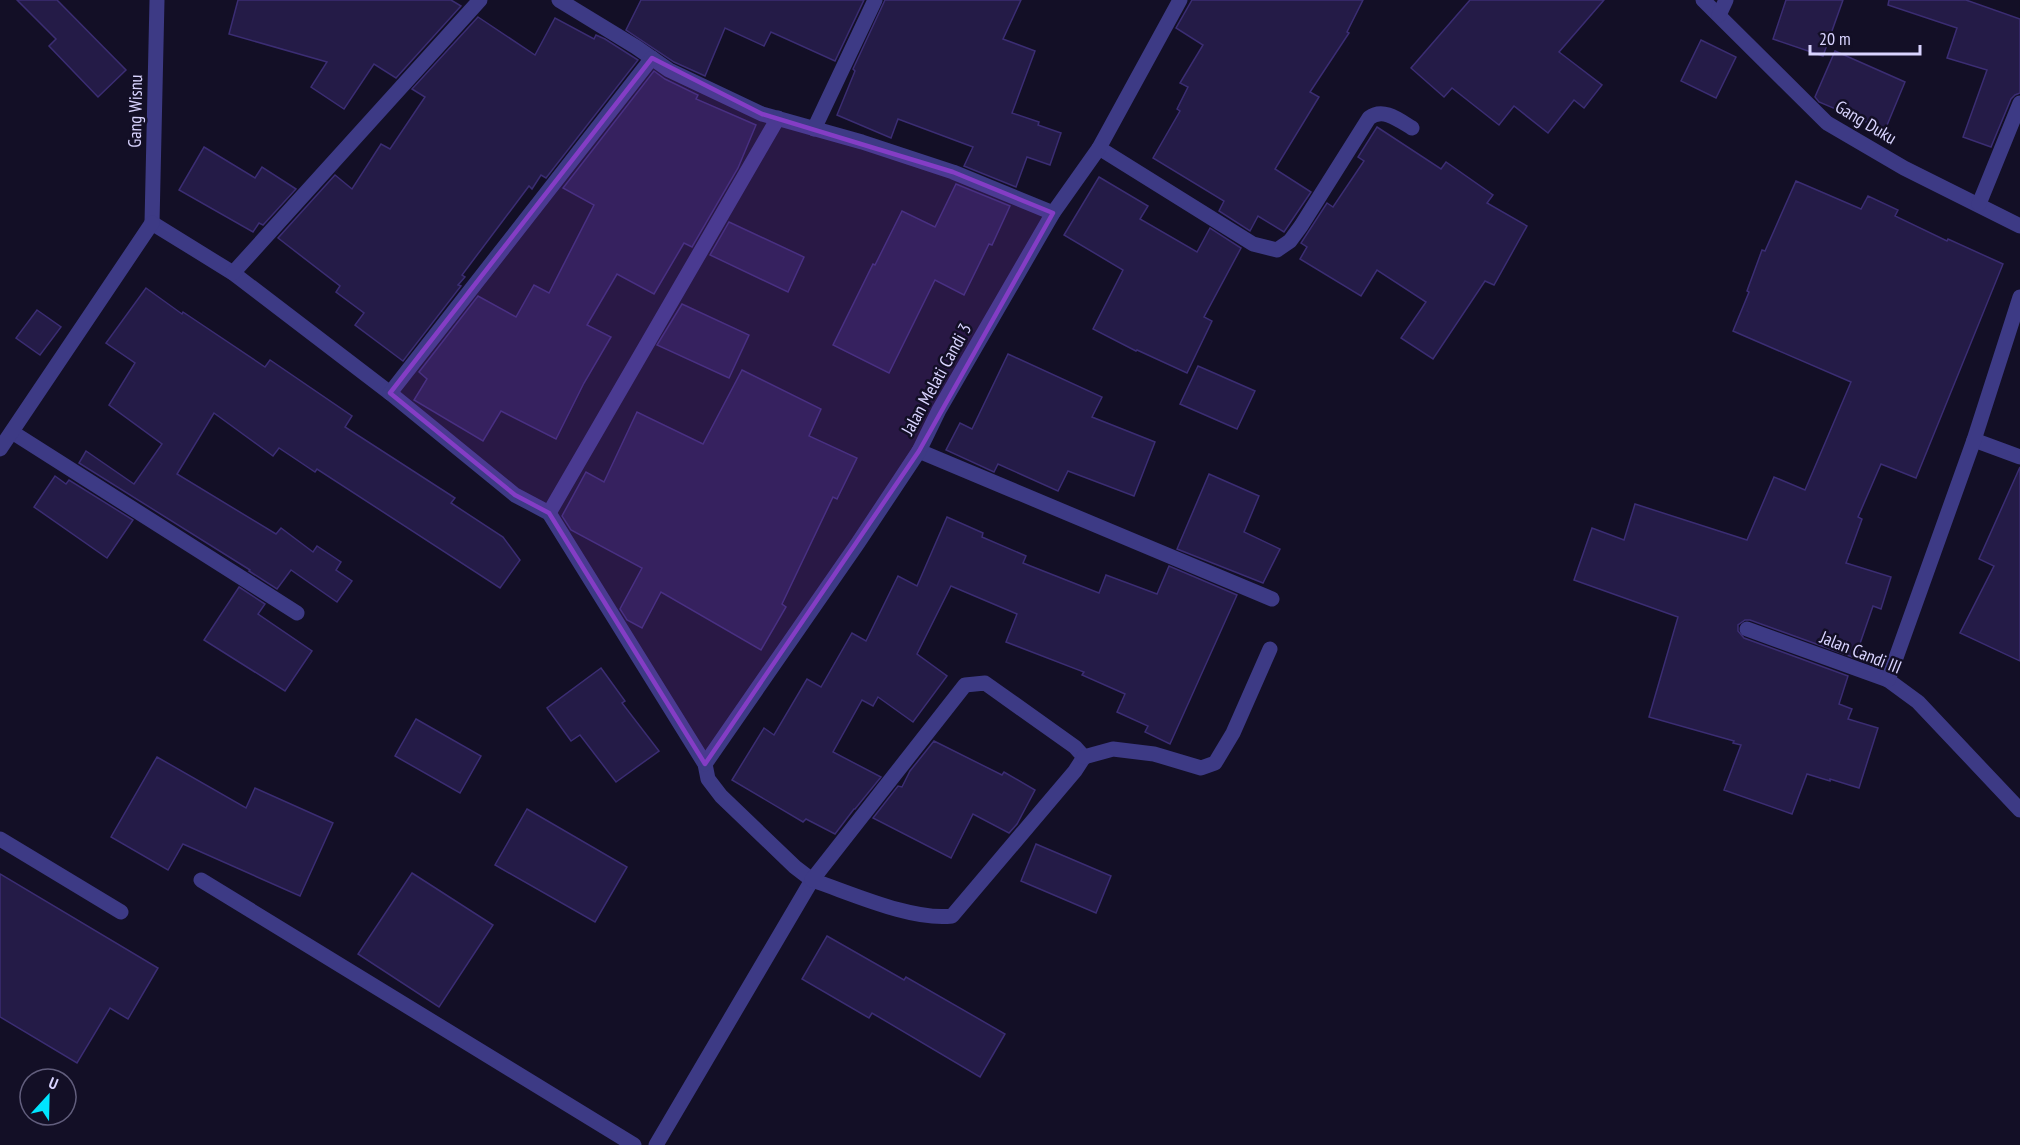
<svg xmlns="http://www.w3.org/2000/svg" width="2020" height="1145" viewBox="0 0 2020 1145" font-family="'PT Sans Narrow',sans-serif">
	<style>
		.building { fill: #241b47; stroke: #3b2d73; stroke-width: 1.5 }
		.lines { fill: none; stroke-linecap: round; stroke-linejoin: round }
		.street { stroke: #3d3a85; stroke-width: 15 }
		.marked { fill: #843dc5; fill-opacity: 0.2; stroke: #843dc5; stroke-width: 4.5; stroke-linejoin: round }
		.labels { text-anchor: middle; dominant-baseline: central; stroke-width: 5; stroke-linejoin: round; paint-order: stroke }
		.street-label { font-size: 18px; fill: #d9d4ff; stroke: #130f26 }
	</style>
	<rect width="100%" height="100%" fill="#130f26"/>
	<!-- building -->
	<g class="building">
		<path d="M 17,0 L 57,0 L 126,70 L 98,97 L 49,46 L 56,39 Z"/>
		<path d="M 238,0 L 451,0 L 461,6 L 396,78 L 374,64 L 344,109 L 311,87 L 327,62 L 229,34 Z"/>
		<path d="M 641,0 L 864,0 L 835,61 L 771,32 L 764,46 L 725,28 L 705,76 L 674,62 L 626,30 Z"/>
		<path d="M 885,0 L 1021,0 L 1003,39 L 1035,51 L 1012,113 L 1039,122 L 1038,125 L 1061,133 L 1050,165 L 1027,157 L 1016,187 L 964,166 L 973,147 L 898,119 L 891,138 L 837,115 L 855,71 L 853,69 Z"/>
		<path d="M 1192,0 L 1363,0 L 1347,32 L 1349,33 L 1310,92 L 1319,97 L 1275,169 L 1311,192 L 1284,232 L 1258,216 L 1250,231 L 1219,211 L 1224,201 L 1153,158 L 1180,111 L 1177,109 L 1188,87 L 1180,83 L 1203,45 L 1176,28 Z"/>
		<path d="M 1470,0 L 1604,0 L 1559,52 L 1602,85 L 1584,108 L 1574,100 L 1548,133 L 1514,106 L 1499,125 L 1452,88 L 1444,97 L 1411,68 Z"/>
		<path d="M 1786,0 L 1843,0 L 1823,56 L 1773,39 Z"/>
		<path d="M 1889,0 L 1966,0 L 2020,19 L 2020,93 L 2015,95 L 2011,99 L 1991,147 L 1963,137 L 1987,70 L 1947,58 L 1957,28 L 1888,5 Z"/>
		<path d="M 478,17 L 535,55 L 555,18 L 594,39 L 596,35 L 605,39 L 638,60 L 546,178 L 541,175 L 532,189 L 529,186 L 462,275 L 465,277 L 458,285 L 461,286 L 403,361 L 355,325 L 364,313 L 336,292 L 340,286 L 278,238 L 335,175 L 352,189 L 381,144 L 390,149 L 425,97 L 412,89 Z"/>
		<path d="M 1701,40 L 1736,57 L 1716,98 L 1681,81 Z"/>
		<path d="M 1835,51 L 1905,82 L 1885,130 L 1819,102 L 1815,97 Z"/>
		<path d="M 654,71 L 665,79 L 698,95 L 696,99 L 756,125 L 738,168 L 692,247 L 684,243 L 654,294 L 617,274 L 587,325 L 611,337 L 584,383 L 556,439 L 501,411 L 483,441 L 414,400 L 427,379 L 419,372 L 478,296 L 516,317 L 534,285 L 549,293 L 594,205 L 563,188 Z"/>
		<path d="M 1377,127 L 1441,169 L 1446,162 L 1493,195 L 1487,203 L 1527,226 L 1494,285 L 1485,281 L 1433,359 L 1401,338 L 1426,302 L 1377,270 L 1361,296 L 1300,259 L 1307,247 L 1301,243 L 1327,203 L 1333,207 L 1364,161 L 1358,157 Z"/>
		<path d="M 204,147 L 255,178 L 262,167 L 296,189 L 263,225 L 259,223 L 253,232 L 179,190 Z"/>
		<path d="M 1099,177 L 1148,206 L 1140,219 L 1197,252 L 1210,228 L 1241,248 L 1204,317 L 1212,321 L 1187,373 L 1137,350 L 1136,351 L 1093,329 L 1123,270 L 1064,235 Z"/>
		<path d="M 1796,181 L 1861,209 L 1868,196 L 1898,210 L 1895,216 L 1947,241 L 1948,239 L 2003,264 L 1916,478 L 1881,464 L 1858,517 L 1862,519 L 1846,563 L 1891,577 L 1881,609 L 1873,606 L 1855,658 L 1750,620 L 1745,620 L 1738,625 L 1738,631 L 1744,638 L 1848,676 L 1839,704 L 1852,709 L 1848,719 L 1878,728 L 1859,788 L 1830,779 L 1830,781 L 1807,774 L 1792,814 L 1724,790 L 1741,745 L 1733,743 L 1734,741 L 1649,717 L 1678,617 L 1574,580 L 1592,528 L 1624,540 L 1635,504 L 1747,540 L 1774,477 L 1805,490 L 1851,382 L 1733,331 L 1749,292 L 1747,291 L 1762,250 L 1765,251 Z"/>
		<path d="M 956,184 L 1010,206 L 992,245 L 989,244 L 964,295 L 935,280 L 889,373 L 833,345 L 873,264 L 875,265 L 902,211 L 935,227 Z"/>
		<path d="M 729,222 L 804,257 L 788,292 L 710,255 Z"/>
		<path d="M 146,288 L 182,314 L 183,312 L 265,367 L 270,360 L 352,416 L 345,427 L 455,498 L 451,503 L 503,537 L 520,560 L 500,588 L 317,469 L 315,472 L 279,448 L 273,456 L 214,413 L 177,474 L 276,534 L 281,528 L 313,552 L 317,546 L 341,562 L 336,570 L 352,581 L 337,602 L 291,570 L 277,589 L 249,571 L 250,570 L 79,463 L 86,451 L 134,484 L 162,444 L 109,405 L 135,363 L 106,343 Z"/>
		<path d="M 682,304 L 749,335 L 729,378 L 657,345 Z"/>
		<path d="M 37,310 L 61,327 L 40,355 L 16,338 Z"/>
		<path d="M 1008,354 L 1102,397 L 1092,417 L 1155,442 L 1134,496 L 1068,471 L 1058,491 L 998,464 L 994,472 L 946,450 L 960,423 L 972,429 Z"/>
		<path d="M 1198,366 L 1255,391 L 1237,429 L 1180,404 Z"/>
		<path d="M 742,370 L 821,409 L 809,436 L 857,458 L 837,499 L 833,497 L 782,604 L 786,607 L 761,650 L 661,592 L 642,628 L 627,620 L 620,609 L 642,568 L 571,530 L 562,516 L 586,472 L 604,482 L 637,412 L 703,444 Z"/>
		<path d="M 2020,467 L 2020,661 L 1960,633 L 1994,566 L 1979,559 Z"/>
		<path d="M 1209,474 L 1259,496 L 1244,532 L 1280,549 L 1263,583 L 1177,549 Z"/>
		<path d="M 55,476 L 66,484 L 69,480 L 133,520 L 107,558 L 34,507 Z"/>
		<path d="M 947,517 L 983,533 L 982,537 L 1026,556 L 1023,563 L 1099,593 L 1106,575 L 1157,594 L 1169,566 L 1237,595 L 1170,744 L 1145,732 L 1148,726 L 1117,712 L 1125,694 L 1082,675 L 1084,672 L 1006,642 L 1017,614 L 951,586 L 917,654 L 947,676 L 913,722 L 878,697 L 873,706 L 862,700 L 833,752 L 881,777 L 855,809 L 854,809 L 835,834 L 806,819 L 803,822 L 732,780 L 764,728 L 774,735 L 807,679 L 821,687 L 852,633 L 866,641 L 898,576 L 917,586 Z"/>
		<path d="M 239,587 L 265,604 L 258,614 L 312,651 L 285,691 L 204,640 Z"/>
		<path d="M 601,668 L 625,701 L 622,703 L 659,751 L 616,782 L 580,735 L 571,741 L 547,708 Z"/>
		<path d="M 416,719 L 481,756 L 460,793 L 395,756 Z"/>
		<path d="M 934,741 L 1002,775 L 1004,772 L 1035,790 L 1017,824 L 1009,833 L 973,814 L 951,858 L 873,818 L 898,786 L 902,787 L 910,771 Z"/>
		<path d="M 157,757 L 246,808 L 255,788 L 333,823 L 300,896 L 183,844 L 168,870 L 111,837 Z"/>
		<path d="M 527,809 L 627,867 L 595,922 L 495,865 Z"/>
		<path d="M 1036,844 L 1111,876 L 1096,913 L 1021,881 Z"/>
		<path d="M 412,873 L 493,925 L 439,1007 L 358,954 Z"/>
		<path d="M 0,874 L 158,968 L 128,1019 L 110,1008 L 77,1063 L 0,1017 Z"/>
		<path d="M 827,936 L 904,980 L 906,977 L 1005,1034 L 980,1077 L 872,1013 L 869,1018 L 802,979 Z"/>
	</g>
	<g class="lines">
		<!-- street -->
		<g class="street">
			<path d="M 559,0 L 636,47 L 669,70 L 762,114 L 862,142 L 953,172 L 1053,213"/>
			<path d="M 1703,0 L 1827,123 L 1904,168 L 2020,226"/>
			<path d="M 1719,15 L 1726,0"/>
			<path d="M 814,129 L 875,0"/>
			<path d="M 1099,148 L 1253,244 L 1277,250 L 1290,241 L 1301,226 L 1369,118 C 1383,107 1399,120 1412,128"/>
			<path d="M 1979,204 L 2020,103"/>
			<path d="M 152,223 L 233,273 L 390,393 L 515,495 L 549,513 L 705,764 L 708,779 L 721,796 L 795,867 L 812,880 L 656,1145"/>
			<path d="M 152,223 L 157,0"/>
			<path d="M 233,273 L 480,0"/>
			<path d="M 390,393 L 652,58"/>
			<path d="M 12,432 L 297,613"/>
			<path d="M 1974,440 L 2020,457"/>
			<path d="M 0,449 L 152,223"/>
			<path d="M 919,451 L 1272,599"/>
			<path d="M 549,513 L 778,118"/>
			<path d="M 1747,629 L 1888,680 L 1918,702 L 2020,810"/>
			<path d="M 1888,680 L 1974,440 L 2020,297"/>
			<path d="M 985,683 L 1075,747 L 1084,757 L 1075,771 L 952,916 C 912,921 851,893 812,880 L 965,685 Z"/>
			<path d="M 1084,757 L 1113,749 L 1154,754 L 1201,768 L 1215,763 L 1233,733 L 1270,649"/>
			<path d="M 705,764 L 858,543 L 919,451 L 939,410 L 1053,213 L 1099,148 L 1180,0"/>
			<path d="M 0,839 L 121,912"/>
			<path d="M 201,880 L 634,1145"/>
		</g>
	</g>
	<!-- marked area -->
	<path class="marked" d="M 652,58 L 762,114 L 953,172 L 1053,213 L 919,451 L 705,764 L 549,513 L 515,495 L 390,393 Z"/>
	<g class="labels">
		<!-- street labels -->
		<g class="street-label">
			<text transform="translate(135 111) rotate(-89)">Gang Wisnu</text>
			<text transform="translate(1866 122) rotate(31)">Gang Duku</text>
			<text transform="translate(936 379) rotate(-61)">Jalan Melati Candi 3</text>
			<text transform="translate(1861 652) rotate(22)">Jalan Candi III</text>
		</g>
	</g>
	<!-- north arrow -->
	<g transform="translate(48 1097) rotate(22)"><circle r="28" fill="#130f26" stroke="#625e7d" stroke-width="1.5"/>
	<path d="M0-4.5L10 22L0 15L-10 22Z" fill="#00e5ff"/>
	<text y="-9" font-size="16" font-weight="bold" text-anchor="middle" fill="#d9d4ff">U</text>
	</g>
	<!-- scale -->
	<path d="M1810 45v9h110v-9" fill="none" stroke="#d9d4ff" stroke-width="3"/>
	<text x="1819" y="45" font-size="18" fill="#d9d4ff" stroke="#130f26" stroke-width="4.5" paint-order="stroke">20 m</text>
</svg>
